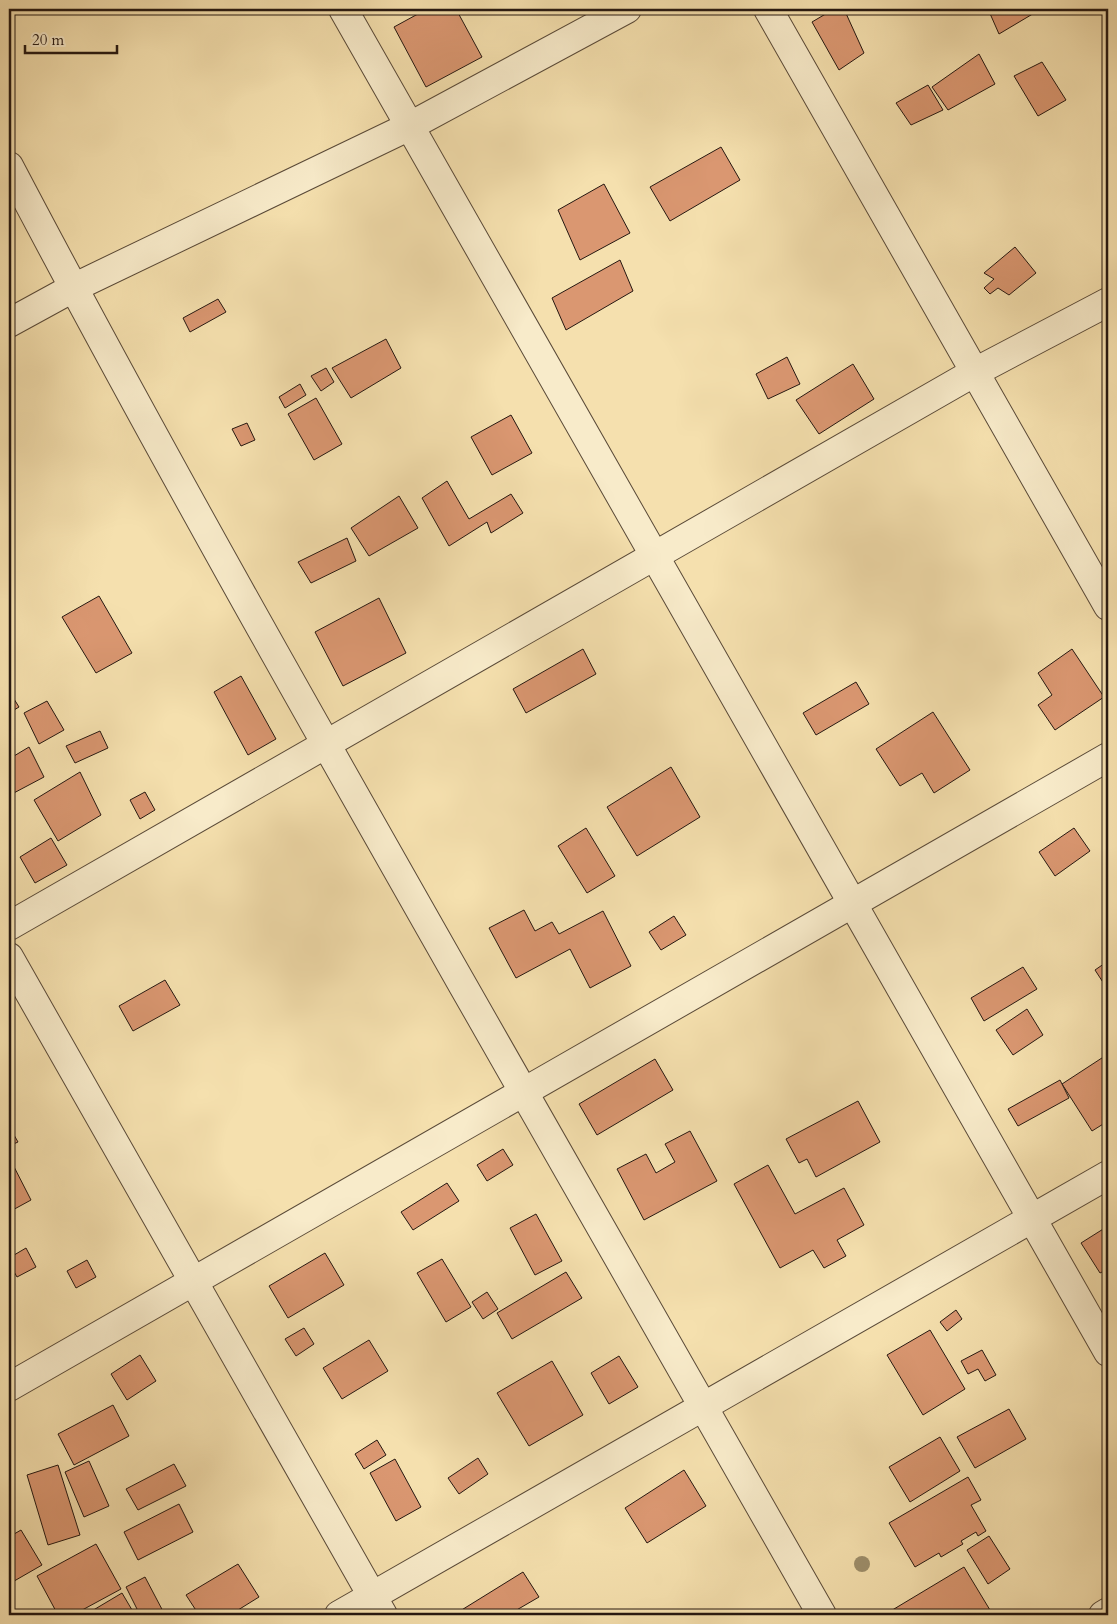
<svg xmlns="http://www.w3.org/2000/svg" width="1117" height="1624" viewBox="0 0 1117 1624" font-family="Cardo,serif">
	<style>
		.building { fill: #da9771; stroke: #261811 }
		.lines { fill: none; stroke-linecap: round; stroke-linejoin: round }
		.minor-casing { stroke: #5a4a38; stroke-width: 30 }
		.minor { stroke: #f8ebca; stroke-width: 28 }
		.tree { fill: #9d8e6b }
	</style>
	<rect width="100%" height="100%" fill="#f5e0ae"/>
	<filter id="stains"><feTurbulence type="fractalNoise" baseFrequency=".004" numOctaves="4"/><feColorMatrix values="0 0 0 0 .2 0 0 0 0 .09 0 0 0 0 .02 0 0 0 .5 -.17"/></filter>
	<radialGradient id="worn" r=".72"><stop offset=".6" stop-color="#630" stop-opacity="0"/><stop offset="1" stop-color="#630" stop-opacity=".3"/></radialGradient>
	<!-- building -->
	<g class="building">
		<path d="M 427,9 L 456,9 L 482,57 L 426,87 L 394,27 Z"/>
		<path d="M 834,9 L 844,9 L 864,53 L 839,70 L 812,22 Z"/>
		<path d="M 988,9 L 1041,9 L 999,34 Z"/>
		<path d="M 979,54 L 995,84 L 948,110 L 932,87 Z"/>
		<path d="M 1042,62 L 1066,100 L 1038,116 L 1014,76 Z"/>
		<path d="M 928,85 L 943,110 L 911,125 L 896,103 Z"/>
		<path d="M 721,147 L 740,180 L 670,221 L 650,187 Z"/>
		<path d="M 604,184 L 630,233 L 580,260 L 558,210 Z"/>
		<path d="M 1015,247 L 1036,273 L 1009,295 L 998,288 L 990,294 L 984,288 L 994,279 L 984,273 Z"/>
		<path d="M 620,260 L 633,291 L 566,330 L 552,298 Z"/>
		<path d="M 218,299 L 226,312 L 190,332 L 183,318 Z"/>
		<path d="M 386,339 L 401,368 L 351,398 L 332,368 Z"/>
		<path d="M 787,357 L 800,384 L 768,399 L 756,374 Z"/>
		<path d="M 853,364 L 874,399 L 819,434 L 796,400 Z"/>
		<path d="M 326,368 L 334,382 L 321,391 L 311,376 Z"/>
		<path d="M 300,384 L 306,395 L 285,408 L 279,397 Z"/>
		<path d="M 316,398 L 342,444 L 314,460 L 288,414 Z"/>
		<path d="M 511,415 L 532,453 L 492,475 L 471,437 Z"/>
		<path d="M 247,423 L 255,440 L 241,446 L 232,429 Z"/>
		<path d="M 447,481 L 469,519 L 511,494 L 523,513 L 491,533 L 487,522 L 449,546 L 422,498 Z"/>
		<path d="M 399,496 L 418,528 L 369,556 L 351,528 Z"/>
		<path d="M 347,538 L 356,561 L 311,583 L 298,562 Z"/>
		<path d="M 99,596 L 132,653 L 96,673 L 62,617 Z"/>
		<path d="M 379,598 L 406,653 L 343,686 L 315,632 Z"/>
		<path d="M 583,649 L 596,674 L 526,713 L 513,689 Z"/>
		<path d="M 1072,649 L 1104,697 L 1055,730 L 1038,705 L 1052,695 L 1038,673 Z"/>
		<path d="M 241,676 L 276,739 L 248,755 L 214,692 Z"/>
		<path d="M 856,682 L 869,704 L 816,735 L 803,713 Z"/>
		<path d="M 9,691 L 19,707 L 9,713 Z"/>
		<path d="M 47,701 L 64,730 L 39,744 L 24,713 Z"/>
		<path d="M 933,712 L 970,770 L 934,793 L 922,773 L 900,786 L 876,749 Z"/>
		<path d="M 100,731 L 108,748 L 75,763 L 66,746 Z"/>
		<path d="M 29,747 L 44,777 L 10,795 L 9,759 Z"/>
		<path d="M 671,767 L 700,817 L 637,856 L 607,807 Z"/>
		<path d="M 80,772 L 101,815 L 58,841 L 34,800 Z"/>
		<path d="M 145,792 L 155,810 L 140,819 L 130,800 Z"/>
		<path d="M 586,828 L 615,876 L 587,893 L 558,846 Z"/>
		<path d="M 1074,828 L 1090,851 L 1055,876 L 1039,852 Z"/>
		<path d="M 51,838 L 67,865 L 35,883 L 20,857 Z"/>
		<path d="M 524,910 L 535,931 L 552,922 L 559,934 L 603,911 L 631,966 L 590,988 L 570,949 L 516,978 L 489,928 Z"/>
		<path d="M 674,916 L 686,935 L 661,950 L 649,932 Z"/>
		<path d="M 1108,961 L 1108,990 L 1095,970 Z"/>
		<path d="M 1023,967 L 1037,989 L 984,1021 L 971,998 Z"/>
		<path d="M 165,980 L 180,1005 L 133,1031 L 119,1006 Z"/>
		<path d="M 1027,1009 L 1043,1035 L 1013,1055 L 996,1030 Z"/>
		<path d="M 1108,1054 L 1108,1121 L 1092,1131 L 1062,1084 Z"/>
		<path d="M 655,1059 L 673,1090 L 597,1135 L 579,1104 Z"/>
		<path d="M 1060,1080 L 1069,1098 L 1018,1126 L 1008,1109 Z"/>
		<path d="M 858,1101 L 880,1142 L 816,1177 L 807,1159 L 799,1163 L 786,1139 Z"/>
		<path d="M 10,1128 L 18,1142 L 9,1146 L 9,1129 Z"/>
		<path d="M 690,1131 L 717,1181 L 644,1220 L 617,1169 L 646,1154 L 656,1173 L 675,1162 L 665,1144 Z"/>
		<path d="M 503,1149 L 513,1165 L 487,1181 L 477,1165 Z"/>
		<path d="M 9,1157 L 31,1200 L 9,1212 Z"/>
		<path d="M 768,1165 L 795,1214 L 844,1188 L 864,1225 L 837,1240 L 846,1256 L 824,1268 L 813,1250 L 780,1268 L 734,1184 Z"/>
		<path d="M 447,1183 L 459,1201 L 413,1230 L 401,1212 Z"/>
		<path d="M 536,1214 L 562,1261 L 535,1275 L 510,1228 Z"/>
		<path d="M 1108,1226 L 1108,1269 L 1100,1273 L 1081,1243 Z"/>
		<path d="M 26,1248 L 36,1267 L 17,1277 L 9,1263 L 9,1258 Z"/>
		<path d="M 325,1253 L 344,1285 L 288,1318 L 269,1286 Z"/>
		<path d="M 442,1259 L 471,1307 L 446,1322 L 417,1273 Z"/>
		<path d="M 87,1260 L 96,1277 L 76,1288 L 67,1271 Z"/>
		<path d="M 566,1272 L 582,1298 L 512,1339 L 497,1313 Z"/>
		<path d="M 487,1292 L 498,1309 L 483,1319 L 472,1302 Z"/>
		<path d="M 956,1310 L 962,1319 L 947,1331 L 940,1322 Z"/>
		<path d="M 304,1328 L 314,1344 L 296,1356 L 285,1339 Z"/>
		<path d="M 930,1330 L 965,1389 L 923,1415 L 887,1355 Z"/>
		<path d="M 369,1340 L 388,1371 L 342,1399 L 323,1368 Z"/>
		<path d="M 982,1350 L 996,1375 L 985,1381 L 978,1369 L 968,1374 L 961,1361 Z"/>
		<path d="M 140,1355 L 156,1381 L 127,1400 L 111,1374 Z"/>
		<path d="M 619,1356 L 638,1387 L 609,1404 L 591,1373 Z"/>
		<path d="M 552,1361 L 583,1415 L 529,1446 L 497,1393 Z"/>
		<path d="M 113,1405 L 129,1436 L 74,1465 L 58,1434 Z"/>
		<path d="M 1009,1409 L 1026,1439 L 975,1468 L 957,1437 Z"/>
		<path d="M 940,1437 L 960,1471 L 910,1502 L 889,1467 Z"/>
		<path d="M 377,1440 L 386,1455 L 364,1469 L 355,1454 Z"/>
		<path d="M 478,1458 L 488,1474 L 459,1494 L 448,1478 Z"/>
		<path d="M 395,1459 L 421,1507 L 396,1521 L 370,1473 Z"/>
		<path d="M 89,1461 L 109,1506 L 84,1517 L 65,1472 Z"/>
		<path d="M 174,1464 L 186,1486 L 138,1510 L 126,1489 Z"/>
		<path d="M 58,1465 L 80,1535 L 48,1545 L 27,1475 Z"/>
		<path d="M 684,1470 L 706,1506 L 647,1543 L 625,1508 Z"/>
		<path d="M 968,1477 L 981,1500 L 971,1505 L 986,1531 L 978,1536 L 976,1532 L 961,1541 L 963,1544 L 941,1557 L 939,1553 L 915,1567 L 889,1523 Z"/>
		<path d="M 179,1504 L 193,1532 L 138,1560 L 124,1532 Z"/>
		<path d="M 21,1530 L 42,1565 L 9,1584 L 9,1537 Z"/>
		<path d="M 989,1536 L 1010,1569 L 988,1584 L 967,1550 Z"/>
		<path d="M 96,1544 L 121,1589 L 73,1615 L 58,1615 L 37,1576 Z"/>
		<path d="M 238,1564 L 259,1597 L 230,1615 L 199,1615 L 186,1595 Z"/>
		<path d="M 964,1567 L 993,1615 L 884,1615 Z"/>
		<path d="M 523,1572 L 539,1597 L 508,1615 L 463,1615 L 460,1611 Z"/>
		<path d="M 145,1577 L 165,1615 L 140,1615 L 126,1587 Z"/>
		<path d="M 122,1593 L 135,1615 L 85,1615 Z"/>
	</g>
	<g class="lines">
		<defs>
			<g id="minor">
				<path d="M 343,9 L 1108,1352"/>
				<path d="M 768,9 L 1108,606"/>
				<path d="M 9,166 C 154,442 308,713 462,984 C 582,1194 702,1405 822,1615"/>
				<path d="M 9,323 L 73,288 L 410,126 L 627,9"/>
				<path d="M 9,926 L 975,372 L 1108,302"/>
				<path d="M 9,957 L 383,1615"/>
				<path d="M 9,1387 L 1108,757"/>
				<path d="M 339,1615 L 1108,1175"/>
				<path d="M 1103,1615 L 1108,1612"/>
			</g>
		</defs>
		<!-- minor casing -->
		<use href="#minor" class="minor-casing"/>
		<!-- minor -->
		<use href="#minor" class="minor"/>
	</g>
	<!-- trees -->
	<circle class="tree" cx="862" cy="1564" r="8"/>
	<!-- margin -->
	<rect width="1117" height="1624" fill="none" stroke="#f5e0ae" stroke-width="30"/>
	<rect x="10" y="10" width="1097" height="1604" fill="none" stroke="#261811" stroke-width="2.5"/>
	<rect x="15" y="15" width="1087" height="1594" fill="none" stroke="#261811"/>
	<!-- scale -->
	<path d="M25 45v8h92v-8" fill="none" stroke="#261811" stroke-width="2.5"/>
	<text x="32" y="45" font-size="15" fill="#261811" stroke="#f8ebca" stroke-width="4" paint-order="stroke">20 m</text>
	<rect width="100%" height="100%" filter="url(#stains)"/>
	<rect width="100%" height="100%" fill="url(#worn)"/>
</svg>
